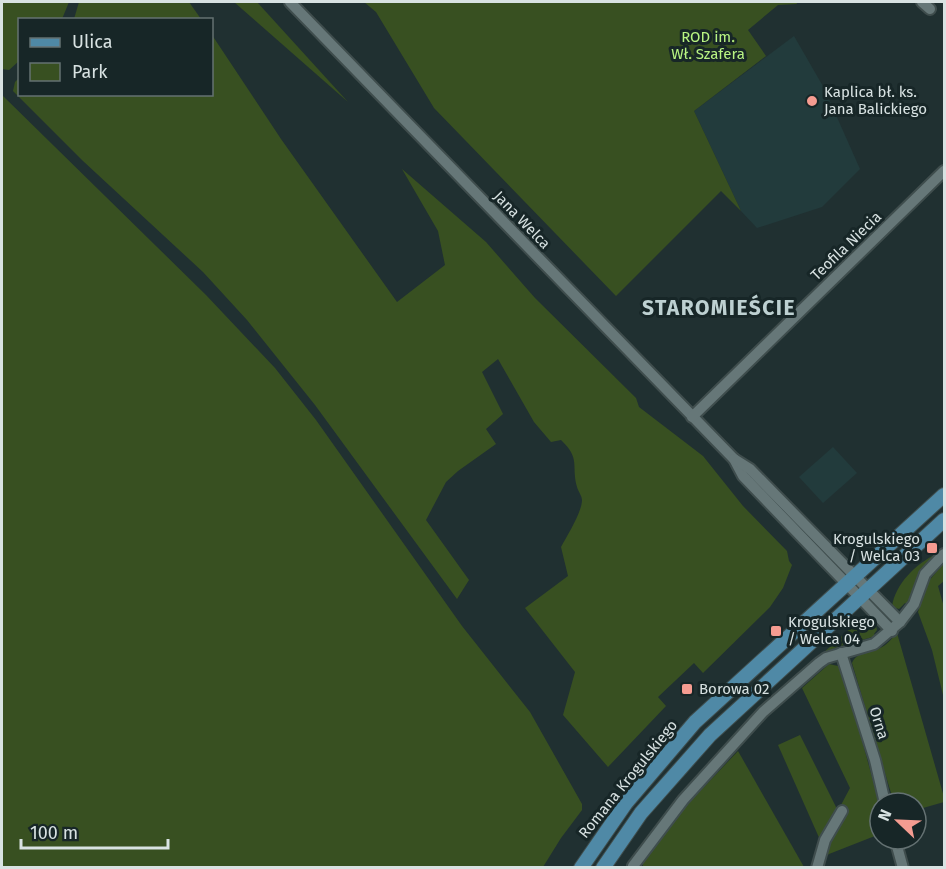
<svg xmlns="http://www.w3.org/2000/svg" width="946" height="869" viewBox="0 0 946 869" font-family="'Fira Sans',sans-serif">
	<style>
		.built { fill: #223b3c }
		.green { fill: #385021 }
		.lines { fill: none; stroke-linecap: round; stroke-linejoin: round }
		.minor-casing { stroke: #3f4d4d; stroke-width: 14 }
		.major-casing { stroke: #3f4d4d; stroke-width: 16 }
		.minor { stroke: #667778; stroke-width: 10 }
		.major { stroke: #4f89a6; stroke-width: 14 }
		.poi-dot { fill: #f59c91; stroke: #172627; stroke-width: 2 }
		.labels { text-anchor: middle; dominant-baseline: central; stroke-width: 6; stroke-linejoin: round; paint-order: stroke }
		.park-label { font-size: 15px; fill: #b8f382; stroke: #172627 }
		.poi-label { font-size: 15px; fill: #d8e2e2; stroke: #172627; text-anchor: start }
		.street-label { font-size: 15px; fill: #d8e2e2; stroke: #172627 }
		.district-label { font-size: 21px; font-weight: bold; letter-spacing: 1.5px; fill: #bdd0d1; stroke: #172627 }
	</style>
	<rect width="100%" height="100%" fill="#203031"/>
	<!-- built -->
	<g class="built">
		<path d="M 794,36 L 824,88 L 860,169 L 822,207 L 757,228 L 741,211 L 694,111 Z"/>
		<path d="M 833,447 L 857,473 L 823,503 L 799,477 Z"/>
	</g>
	<!-- green -->
	<g class="green">
		<path d="M 2,2 L 69,2 L 62,19 L 20,20 L 19,61 L 9,70 L 2,69 Z"/>
		<path d="M 79,2 L 189,2 L 201,19 L 74,19 Z"/>
		<path d="M 234,2 L 257,2 L 348,102 Z"/>
		<path d="M 364,2 L 796,2 L 797,4 L 778,5 L 748,30 L 766,56 L 694,111 L 741,211 L 721,191 L 616,296 L 434,108 L 376,12 Z"/>
		<path d="M 212,35 L 281,139 L 397,302 L 445,265 L 438,231 L 402,169 L 486,242 L 535,298 L 636,398 L 639,407 L 703,456 L 743,506 L 787,551 L 789,561 L 792,565 L 783,588 L 770,607 L 703,673 L 694,663 L 658,697 L 666,706 L 608,767 L 563,715 L 575,672 L 525,608 L 568,576 L 561,547 C 567,536 582,512 582,500 C 582,496 578,491 577,487 C 571,465 581,459 561,440 L 551,442 L 534,422 L 498,359 L 482,372 L 503,414 L 486,429 L 496,444 L 458,471 L 446,482 L 426,520 L 469,580 L 457,599 L 315,405 L 247,320 L 203,272 L 83,161 L 13,91 L 15,82 L 19,78 L 20,94 L 212,94 Z"/>
		<path d="M 2,95 L 206,295 L 275,368 L 316,420 L 462,626 L 530,712 L 582,804 L 582,810 L 561,838 L 543,867 L 2,867 Z"/>
		<path d="M 936,554 C 915,574 918,580 908,605 L 905,603 L 899,609 L 892,607 C 895,584 916,564 936,554 Z"/>
		<path d="M 944,563 L 944,581 L 938,586 L 944,607 L 944,699 L 932,650 L 918,612 L 927,583 Z"/>
		<path d="M 864,623 L 871,623 L 876,626 L 877,630 L 874,634 L 876,636 L 837,647 L 821,655 L 853,626 Z"/>
		<path d="M 897,633 L 944,797 L 944,802 L 916,810 L 916,803 L 894,803 L 852,663 C 857,651 872,653 882,647 C 888,644 892,638 897,633 Z"/>
		<path d="M 829,664 L 838,666 L 849,693 L 880,806 L 880,834 L 829,854 L 821,861 L 831,836 L 845,812 L 841,805 L 850,788 L 802,688 Z"/>
		<path d="M 800,735 L 838,811 L 821,842 L 778,745 Z"/>
		<path d="M 738,751 L 804,867 L 643,867 L 643,863 L 686,806 Z"/>
	</g>
	<g class="lines">
		<defs>
			<g id="minor">
				<path d="M 290,2 L 734,459 L 743,476 L 892,631"/>
				<path d="M 922,2 L 930,9"/>
				<path d="M 692,417 L 944,171"/>
				<path d="M 734,459 L 750,469 L 900,622"/>
				<path d="M 841,653 L 875,760 L 885,803"/>
				<path d="M 895,839 L 903,868"/>
				<path d="M 634,868 L 633,866 L 683,800 L 763,712 L 819,663 L 826,658 L 874,644 L 900,622 L 914,604 L 925,574 L 944,554"/>
				<path d="M 817,868 L 825,840 L 842,811"/>
			</g>
			<g id="major">
				<path d="M 581,868 L 626,803 L 695,722 L 944,495"/>
				<path d="M 603,868 L 641,813 L 710,735 L 944,520"/>
			</g>
		</defs>
		<!-- minor casing -->
		<use href="#minor" class="minor-casing"/>
		<!-- major casing -->
		<use href="#major" class="major-casing"/>
		<!-- minor -->
		<use href="#minor" class="minor"/>
		<!-- major -->
		<use href="#major" class="major"/>
	</g>
	<!-- markers -->
	<g class="poi-dot">
		<circle cx="812" cy="101" r="6"/>
		<rect x="926" y="542" width="12" height="12" rx="3"/>
		<rect x="770" y="625" width="12" height="12" rx="3"/>
		<rect x="681" y="683" width="12" height="12" rx="3"/>
	</g>
	<g class="labels">
		<!-- park labels -->
		<g class="park-label">
			<text x="708" y="37">ROD im.<tspan x="708" dy="17">Wł. Szafera</tspan></text>
		</g>
		<!-- poi labels -->
		<g class="poi-label">
			<text x="824" y="92">Kaplica bł. ks.<tspan x="824" dy="17">Jana Balickiego</tspan></text>
			<text x="920" y="539" text-anchor="end">Krogulskiego<tspan x="920" dy="17">/ Welca 03</tspan></text>
			<text x="788" y="622">Krogulskiego<tspan x="788" dy="17">/ Welca 04</tspan></text>
			<text x="699" y="689">Borowa 02</text>
		</g>
		<!-- street labels -->
		<g class="street-label">
			<text transform="translate(522 220) rotate(46)">Jana Welca</text>
			<text transform="translate(846 246) rotate(-44)">Teofila Niecia</text>
			<text transform="translate(879 723) rotate(72)">Orna</text>
			<text transform="translate(628 779) rotate(-51)">Romana Krogulskiego</text>
		</g>
		<!-- district labels -->
		<g class="district-label">
			<text x="719" y="308">STAROMIEŚCIE</text>
		</g>
	</g>
	<!-- border -->
	<rect width="946" height="869" fill="none" stroke="#d8e2e2" stroke-width="6"/>
	<!-- legend -->
	<rect x="18" y="18" width="195" height="78" fill="#172627" stroke="#647172" stroke-width="1.5"/>
	<rect x="30" y="38" width="30" height="9" fill="#4f89a6" stroke="#647172" stroke-width="1.5"/>
	<text x="72" y="48" font-size="18" fill="#d8e2e2">Ulica</text>
	<rect x="30" y="63" width="30" height="18" fill="#385021" stroke="#647172" stroke-width="1.5"/>
	<text x="72" y="78" font-size="18" fill="#d8e2e2">Park</text>
	<!-- north arrow -->
	<g transform="translate(898 821) rotate(293)"><circle r="28" fill="#172627" stroke="#647172" stroke-width="1.5"/>
	<path d="M0-4.5L10 22L0 15L-10 22Z" fill="#f59c91"/>
	<text y="-9" font-size="16" font-weight="bold" text-anchor="middle" fill="#d8e2e2">N</text>
	</g>
	<!-- scale -->
	<path d="M21 839v9h147v-9" fill="none" stroke="#d8e2e2" stroke-width="3"/>
	<text x="30" y="839" font-size="18" fill="#d8e2e2" stroke="#172627" stroke-width="4.5" paint-order="stroke">100 m</text>
</svg>
